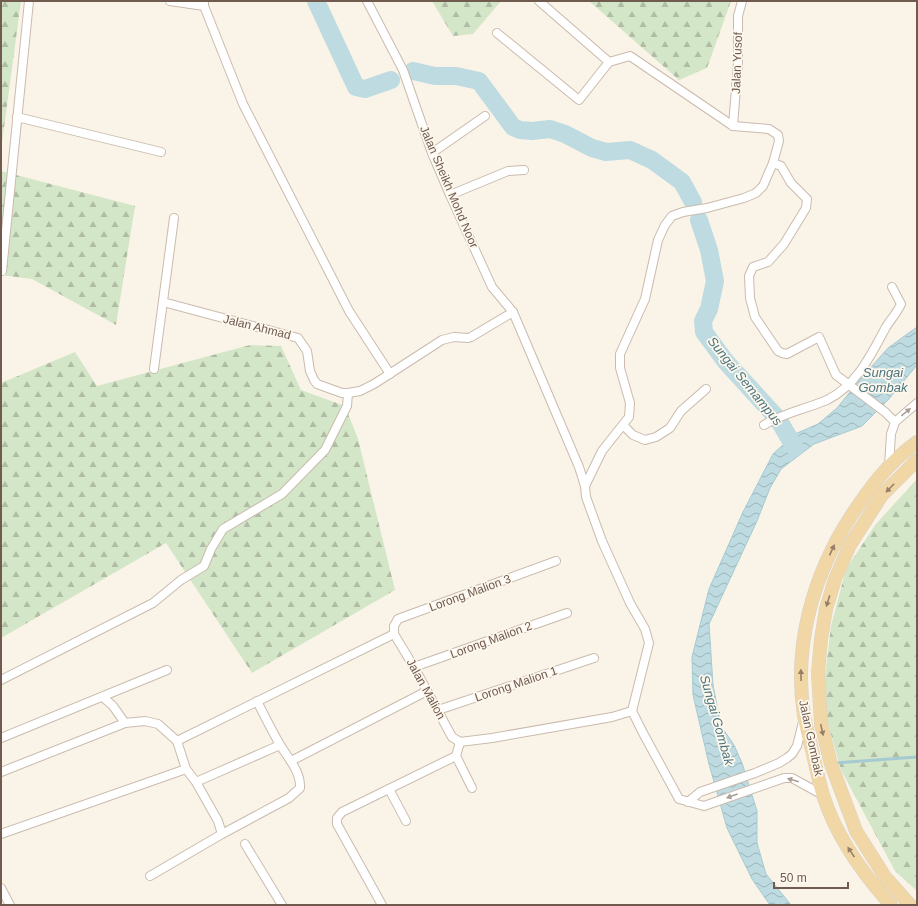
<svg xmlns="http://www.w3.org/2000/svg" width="918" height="906" viewBox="0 0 918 906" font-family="Helvetica,sans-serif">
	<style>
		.forest { fill: url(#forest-firs) }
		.water { fill: url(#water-waves); stroke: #a5cad2 }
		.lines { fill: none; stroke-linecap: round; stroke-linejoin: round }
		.stream { stroke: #a5cad2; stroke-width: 3 }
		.river { stroke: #bddbe1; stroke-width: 18 }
		.minor-casing { stroke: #cabbae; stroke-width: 10 }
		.primary-casing { stroke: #d7d1cd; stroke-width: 14 }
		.minor { stroke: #fff; stroke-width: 8 }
		.primary { stroke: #f1d7a6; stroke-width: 13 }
		.oneway { fill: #a99d95 }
		.oneway2 { fill: #978068 }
		.labels { text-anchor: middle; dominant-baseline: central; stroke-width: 3.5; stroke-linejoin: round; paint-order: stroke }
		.street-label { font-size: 12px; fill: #705b4e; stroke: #fdf7ed }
		.water-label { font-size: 13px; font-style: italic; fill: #4b7781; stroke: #fdf7ed }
	</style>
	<defs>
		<pattern id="forest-firs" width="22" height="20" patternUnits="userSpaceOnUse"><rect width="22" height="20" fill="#d3e6c7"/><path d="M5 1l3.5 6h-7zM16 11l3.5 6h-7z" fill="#b0bda4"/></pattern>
		<pattern id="water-waves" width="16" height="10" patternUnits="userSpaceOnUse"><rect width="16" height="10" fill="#bddbe1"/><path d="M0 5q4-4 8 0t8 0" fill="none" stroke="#9eb5b9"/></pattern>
	</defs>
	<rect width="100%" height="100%" fill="#faf3e7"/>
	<!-- forest -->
	<g class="forest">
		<path d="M 1,1 L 21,1 L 1,150 Z"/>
		<path d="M 432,1 L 501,1 L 473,34 L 453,36 Z"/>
		<path d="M 589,1 L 731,1 L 707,68 L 679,80 Z"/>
		<path d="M 1,171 L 135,206 L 116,325 L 32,279 L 1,275 Z"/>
		<path d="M 250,345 L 281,346 L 301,390 L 345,406 L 358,439 L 395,590 L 252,673 L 166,543 L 1,638 L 1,383 L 75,352 L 97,386 Z"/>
		<path d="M 917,479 L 917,891 L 895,871 L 841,770 L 822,702 L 831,626 L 846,569 L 876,524 Z"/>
	</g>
	<!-- water -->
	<path class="water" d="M 917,327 L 917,365 L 888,400 L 862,426 L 814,444 L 781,469 L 770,488 L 757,521 L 709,624 L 713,685 L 721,726 L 734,745 L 742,763 L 757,811 L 757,843 L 766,874 L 791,905 L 770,905 L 752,879 L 727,828 L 709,764 L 693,695 L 692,657 L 709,589 L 743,512 L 773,454 L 795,434 L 818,424 L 837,408 L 864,375 L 888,348 Z"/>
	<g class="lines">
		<!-- stream -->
		<path class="stream" d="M 835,763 L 917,757"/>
		<!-- river -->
		<g class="river">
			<path d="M 316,1 L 356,87 L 365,89 L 391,80"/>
			<path d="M 413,71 L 435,76 L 456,76 L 479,81 L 513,127 L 520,130 L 532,131 L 550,129 L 565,134 L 592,148 L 606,152 L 630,150 L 652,160 L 682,182 L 693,202"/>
			<path d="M 699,220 L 709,250 L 715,281 L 709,309 L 703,321 L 704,332 L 726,362 L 778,419 L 795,448"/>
		</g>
		<defs>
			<g id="minor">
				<path d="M 170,1 L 204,6"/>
				<path d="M 204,1 L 204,6 L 243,104 L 349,311 L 390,374"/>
				<path d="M 367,1 L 403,70 L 432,153 L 450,195 L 492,287 L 513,312 L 579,467 L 585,486 L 586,497 L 602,541 L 630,603 L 645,629 L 649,643 L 632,711 L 643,733 L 679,799 L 704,806 L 784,778 L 792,778 L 823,795"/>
				<path d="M 539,1 L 609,62"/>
				<path d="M 497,33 L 579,100 L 609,62 L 630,56 L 733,126 L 769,129 L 778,135 L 779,141 L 773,163 L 763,186 L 756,193 L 744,198 L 707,208 L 683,212 L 672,216 L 665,225 L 658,240 L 645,299 L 620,354 L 620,368 L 630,403 L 629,417 L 602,451 L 585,486"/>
				<path d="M 17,117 L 161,152"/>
				<path d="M 733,126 L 738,63 L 738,16 L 742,1"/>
				<path d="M 432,153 L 485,116"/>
				<path d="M 773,163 L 781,166 L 791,183 L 807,199 L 806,208 L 784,244 L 768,262 L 753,267 L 749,276 L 750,298 L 755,317 L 778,351 L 782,353 L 787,354 L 819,337 L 836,375 L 885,412 L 895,422"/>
				<path d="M 450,195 L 508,171 L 524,170"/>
				<path d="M 2,271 L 29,1"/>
				<path d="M 163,302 L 298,338 L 307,351 L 310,371 L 314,380 L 317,384 L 342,393 L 348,393 L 360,391 L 374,384 L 442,340 L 454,337 L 468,338 L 471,337 L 513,312"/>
				<path d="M 154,369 L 174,218"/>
				<path d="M 623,425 L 633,435 L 645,440 L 656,437 L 670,428 L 681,411 L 706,389"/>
				<path d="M 764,425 C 783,413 806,409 827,400 C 857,385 871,355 886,327 C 891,319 897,313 901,304 L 892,287"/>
				<path d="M 889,466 L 891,434 L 895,422 L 917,403"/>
				<path d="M 414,667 L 567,613"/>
				<path d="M 1,680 L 153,603 L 181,580 L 204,566 L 211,549 L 223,529 L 282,494 L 325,450 L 347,406 L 348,393"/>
				<path d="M 438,710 L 594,658"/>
				<path d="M 125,723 L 145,721 L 158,724 L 177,741 L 186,769 L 196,782 L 218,821 L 222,834 L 150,876"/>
				<path d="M 1,738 L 167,670"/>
				<path d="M 177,741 L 394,634"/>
				<path d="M 460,742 L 452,737 L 414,667 L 394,634 L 394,626 L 398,619 L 556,561"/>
				<path d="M 460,742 L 492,738 L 612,717 L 632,711"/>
				<path d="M 456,756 L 472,788"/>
				<path d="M 291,761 L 427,691"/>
				<path d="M 1,772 L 125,723 L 113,706 L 103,697"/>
				<path d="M 196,782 L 280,745"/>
				<path d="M 389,789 L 406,821"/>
				<path d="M 688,802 L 700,792 L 755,773 L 779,763 L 787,758 L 792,754 L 797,746 L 803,722"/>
				<path d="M 1,834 L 186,769"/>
				<path d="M 222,834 L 289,798 L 300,788 C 301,771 287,757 279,743 C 271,729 264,715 257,701"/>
				<path d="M 245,844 L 282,905"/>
				<path d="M 1,888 L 10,905"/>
				<path d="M 382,905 L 337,824 L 337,818 L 342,812 L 456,756 L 460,742"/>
			</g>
			<g id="primary">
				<path d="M 891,905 C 863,874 836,836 823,795 C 819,782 816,767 813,754 C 810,741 806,728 804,715 C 793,646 813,575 851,516 C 871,486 887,464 917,442"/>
				<path d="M 910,905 L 885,877 L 856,831 L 831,764 L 821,724 L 818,673 L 821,639 L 826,609 L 835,579 L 850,545 L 882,495 L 917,460"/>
			</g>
		</defs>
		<!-- minor casing -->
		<use href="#minor" class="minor-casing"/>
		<!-- primary casing -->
		<use href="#primary" class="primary-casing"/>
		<!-- minor -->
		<use href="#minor" class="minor"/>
		<!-- primary -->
		<use href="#primary" class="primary"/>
	</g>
	<!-- one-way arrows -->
	<defs><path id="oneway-solid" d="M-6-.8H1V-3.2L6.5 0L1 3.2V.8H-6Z"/></defs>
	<g class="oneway">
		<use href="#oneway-solid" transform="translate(906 412) rotate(-39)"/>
		<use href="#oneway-solid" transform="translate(793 780) rotate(-164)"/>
		<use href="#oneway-solid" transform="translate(732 796) rotate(160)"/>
	</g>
	<g class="oneway2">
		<use href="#oneway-solid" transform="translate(890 488) rotate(134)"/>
		<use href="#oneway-solid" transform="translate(832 550) rotate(-65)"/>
		<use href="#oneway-solid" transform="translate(828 601) rotate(107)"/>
		<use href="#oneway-solid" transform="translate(801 675) rotate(-91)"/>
		<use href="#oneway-solid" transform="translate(822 730) rotate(77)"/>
		<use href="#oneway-solid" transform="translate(851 852) rotate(-124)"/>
	</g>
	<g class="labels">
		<!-- street labels -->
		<g class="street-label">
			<text transform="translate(737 63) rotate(-88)">Jalan Yusof</text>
			<text transform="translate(449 187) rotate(67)">Jalan Sheikh Mohd Noor</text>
			<text transform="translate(257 327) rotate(14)">Jalan Ahmad</text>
			<text transform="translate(470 593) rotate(-20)">Lorong Malion 3</text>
			<text transform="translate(491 640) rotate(-20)">Lorong Malion 2</text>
			<text transform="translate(516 684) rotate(-19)">Lorong Malion 1</text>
			<text transform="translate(426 689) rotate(61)">Jalan Malion</text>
			<text transform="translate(811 738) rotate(78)">Jalan Gombak</text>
		</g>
		<!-- water labels -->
		<g class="water-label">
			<text x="883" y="372">Sungai<tspan x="883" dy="15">Gombak</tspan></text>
			<text transform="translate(745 381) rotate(51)">Sungai Semampus</text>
			<text transform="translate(717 720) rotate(74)">Sungai Gombak</text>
		</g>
	</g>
	<!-- border -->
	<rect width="918" height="906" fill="none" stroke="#705b4e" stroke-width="4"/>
	<!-- scale -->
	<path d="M774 882v6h74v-6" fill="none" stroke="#705b4e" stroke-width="2"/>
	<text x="780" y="882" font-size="12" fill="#705b4e" stroke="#fdf7ed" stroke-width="3" paint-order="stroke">50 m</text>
</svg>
